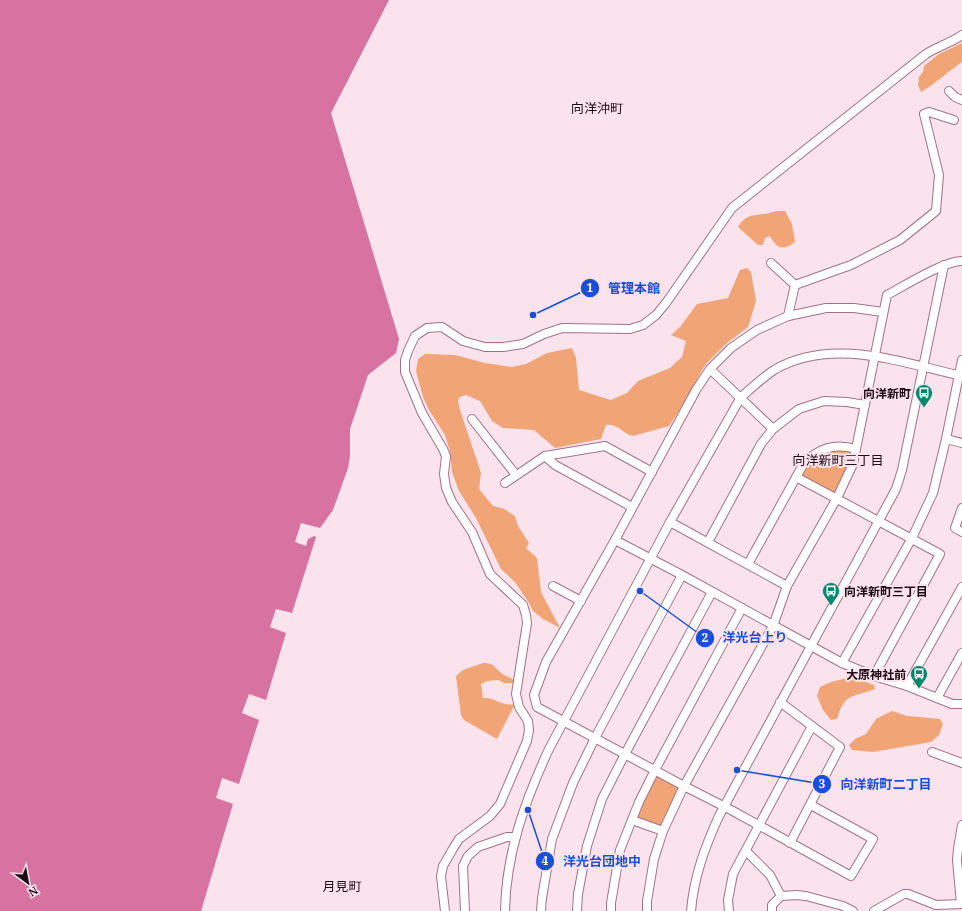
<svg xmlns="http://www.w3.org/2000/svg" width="962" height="911" viewBox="0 0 962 911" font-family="'Noto Serif','Noto Sans JP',serif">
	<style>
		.green { fill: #f1a475 }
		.water { fill: #d772a1 }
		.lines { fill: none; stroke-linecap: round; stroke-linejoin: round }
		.minor-casing { stroke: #a37187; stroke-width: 10 }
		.minor { stroke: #fff; stroke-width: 8 }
		.labels { text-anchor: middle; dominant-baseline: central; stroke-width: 4; stroke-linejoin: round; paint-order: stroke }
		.poi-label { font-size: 12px; font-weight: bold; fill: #1e0c14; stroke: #fae3ec; text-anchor: end }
		.neighbourhood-label { font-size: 13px; fill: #1e0c14; stroke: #fae3ec }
		.leader { fill: none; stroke: #1d4ed8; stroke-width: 1.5 }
		.callout-dot { fill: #1d4ed8; stroke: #fae3ec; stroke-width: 1.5 }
		.mark-label { font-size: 12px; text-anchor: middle; font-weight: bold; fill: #fff }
		.callout-label { font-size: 13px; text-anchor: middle; font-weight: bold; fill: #1d4ed8; stroke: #fae3ec; stroke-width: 4; stroke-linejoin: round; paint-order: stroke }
	</style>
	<rect width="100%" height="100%" fill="#fae3ec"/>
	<!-- green -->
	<g class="green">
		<path d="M 962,43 L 962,62 C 949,71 935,84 921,92 L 918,85 L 919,77 L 923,72 L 924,66 L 939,54 Z"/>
		<path d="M 776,211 L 785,211 L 792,224 L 795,242 C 783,251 777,249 770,236 L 765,238 L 763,245 L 758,245 L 738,227 C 746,215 750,216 763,214 C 767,214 772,212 776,211 Z"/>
		<path d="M 747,268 L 751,272 L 756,301 L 748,327 L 727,343 L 705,365 L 681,408 L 669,426 L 633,436 C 623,434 618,423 606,425 L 601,439 L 555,448 L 534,430 L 503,428 L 492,421 L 480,401 L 466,395 L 460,397 L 458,401 L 460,410 L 481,473 L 479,489 L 493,506 L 504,509 L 515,516 L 518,526 L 529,543 L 526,548 L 537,558 L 541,592 L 560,628 L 543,619 L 533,611 L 529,603 L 515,582 L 501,569 L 476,518 L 459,491 L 452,472 L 450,451 L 445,435 L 429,410 L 423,397 L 416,371 L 418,359 L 425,354 L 455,355 L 485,363 L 512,367 L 526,364 L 547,353 L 572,348 L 576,358 L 579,390 L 611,400 L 627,393 L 638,381 L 670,368 L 682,357 L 686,341 L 671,335 L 680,327 L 697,304 L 728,298 L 740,270 Z"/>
		<path d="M 839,449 L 850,451 L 852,454 L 849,468 L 836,492 L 834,493 L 804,477 L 802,473 C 814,456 820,454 839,449 Z"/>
		<path d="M 483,663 C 492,663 493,665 499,671 C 502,675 510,677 514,680 L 514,683 L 504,683 L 498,680 L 487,681 L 481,684 L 483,698 C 496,697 501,707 515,704 L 497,739 L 464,720 L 461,715 L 456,676 L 463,670 Z"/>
		<path d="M 851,677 L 874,685 L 875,689 C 852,698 845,692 837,719 L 831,720 L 823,710 L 817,696 L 820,687 L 831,682 Z"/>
		<path d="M 892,711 L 907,716 L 940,719 L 943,724 L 939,735 L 931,742 L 873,752 L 852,750 L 849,745 L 855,739 L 866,734 L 876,719 Z"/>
		<path d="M 659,776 L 677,787 L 679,790 L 661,826 L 659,827 L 638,820 L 636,816 L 655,778 Z"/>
	</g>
	<!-- water -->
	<path class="water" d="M 0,0 L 389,0 L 331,113 L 399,339 L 396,353 L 368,375 L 350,429 L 350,456 L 348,468 L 333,510 L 320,528 L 301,523 L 295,542 L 306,546 L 308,539 L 314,536 L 316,537 L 292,613 L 276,609 L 270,627 L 286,633 L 266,700 L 249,694 L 242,713 L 259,720 L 239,784 L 222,778 L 216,798 L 233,804 L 201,911 L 0,911 Z"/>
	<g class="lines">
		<defs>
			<g id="minor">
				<path d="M 949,91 L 955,97 L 962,100"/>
				<path d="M 771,263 L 795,285"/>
				<path d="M 788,316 L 795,285 L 851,265 L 900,240 L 936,211 L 939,175 L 924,114 L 929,112 L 954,120"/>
				<path d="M 710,369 L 773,429"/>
				<path d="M 472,419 L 516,475"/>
				<path d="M 946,439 L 962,443"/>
				<path d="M 545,456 L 555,465 L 632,507"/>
				<path d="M 796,477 L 940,554 L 874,676"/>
				<path d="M 505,483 L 545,456 L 605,446 L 652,472"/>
				<path d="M 962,508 L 955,528 L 962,532"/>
				<path d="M 670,522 L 787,586"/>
				<path d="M 615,540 L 682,575 L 842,663 L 874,676 L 907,686 L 952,704 L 962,704"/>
				<path d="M 708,542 L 761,444 L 773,429 L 799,409 L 824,401 L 847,402 L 865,405"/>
				<path d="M 748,564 L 804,463 C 820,448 834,443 856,449"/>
				<path d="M 553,586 L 581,601"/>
				<path d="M 842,663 L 912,538 L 933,493 L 946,439 L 962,360"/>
				<path d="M 907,686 L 962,587"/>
				<path d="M 937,698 L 962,653"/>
				<path d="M 780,702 L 840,747 L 790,843"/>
				<path d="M 932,752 L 962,763"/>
				<path d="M 811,805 L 873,839 L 851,876 L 731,810 L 684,786 L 537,707 L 534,695 L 546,662 L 615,540 L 696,390 L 710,369 L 731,348 L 757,330 L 788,316 L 826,308 L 854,308 L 883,312"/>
				<path d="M 632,820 L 663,831"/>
				<path d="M 746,851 L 770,875 L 781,896 L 772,905 L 772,911"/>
				<path d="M 781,896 L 797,895 L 806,896 L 843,906 L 853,911"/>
				<path d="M 961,904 L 957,860 L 958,849 L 962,825"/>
				<path d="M 445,911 L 441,876 L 443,866 L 454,847 L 459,839 L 490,816 L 500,804 L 527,741 L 529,730 L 528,721 L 519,707 L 516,694 L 527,623 L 526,615 L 523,605 L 490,574 L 472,532 L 452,502 L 446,488 L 444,474 L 446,456 L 443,449 L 422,413 L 405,372 L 405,360 L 408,351 L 415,336 L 427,328 L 442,327 L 463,341 L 485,347 L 503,347 L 523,344 L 544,334 L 562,328 L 630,329 L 643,325 L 656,315 L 666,303 L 732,208 L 926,54 C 938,46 951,43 962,35"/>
				<path d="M 465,911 L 463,866 L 468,856 L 478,847 L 507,837 L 515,837"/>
				<path d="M 505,911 C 506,853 525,801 549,749 L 670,522 L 741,397 C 752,388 762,378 774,370 C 832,336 902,363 962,376"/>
				<path d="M 541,911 L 542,898 L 552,839 L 573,783 L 595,738 L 682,575"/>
				<path d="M 577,911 L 578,894 L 587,846 L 602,799 L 625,754 L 712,592"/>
				<path d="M 611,911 L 611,903 L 620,850 L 639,802 L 655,770 L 742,608"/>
				<path d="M 647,911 L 647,901 L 654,859 L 663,831 L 684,786 L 773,626 L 787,586 L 837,498 L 853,464 L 887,295 C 904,286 944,261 962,261"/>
				<path d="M 691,911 C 694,876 705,847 719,816 L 896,489 L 902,470 L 944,265"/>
				<path d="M 729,911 L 728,900 L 733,874 L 812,726"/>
				<path d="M 874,911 L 904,894 L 908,894 L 936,905 L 962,904"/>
			</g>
		</defs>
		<!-- minor casing -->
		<use href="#minor" class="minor-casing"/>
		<!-- minor -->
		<use href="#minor" class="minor"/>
	</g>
	<!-- icons -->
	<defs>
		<symbol id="bus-pin" viewBox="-11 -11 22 30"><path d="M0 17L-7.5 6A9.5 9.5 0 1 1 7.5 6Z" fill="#00876c" stroke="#fae3ec"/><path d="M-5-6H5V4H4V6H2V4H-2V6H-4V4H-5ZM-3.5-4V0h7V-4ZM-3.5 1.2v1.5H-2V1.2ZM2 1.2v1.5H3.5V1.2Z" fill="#fff"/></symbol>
	</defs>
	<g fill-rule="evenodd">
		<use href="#bus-pin" x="914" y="383" width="20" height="27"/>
		<use href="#bus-pin" x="821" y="581" width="20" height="27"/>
		<use href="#bus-pin" x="909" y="664" width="20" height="27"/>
	</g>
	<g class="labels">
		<!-- poi labels -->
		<g class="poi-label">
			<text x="911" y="393">向洋新町</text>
			<text x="844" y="591" text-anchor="start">向洋新町三丁目</text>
			<text x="906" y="674">大原神社前</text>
		</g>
		<!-- neighbourhood labels -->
		<g class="neighbourhood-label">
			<text x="597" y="108">向洋沖町</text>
			<text x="838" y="460">向洋新町三丁目</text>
			<text x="342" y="886">月見町</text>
		</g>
	</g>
	<!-- callouts -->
	<path class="leader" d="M533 315L590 288M640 591L705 638M737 770L822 784M528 810L545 861"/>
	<g class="callout-dot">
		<circle cx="533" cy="315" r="4"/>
		<circle cx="640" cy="591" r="4"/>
		<circle cx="737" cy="770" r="4"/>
		<circle cx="528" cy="810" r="4"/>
		<circle cx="590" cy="288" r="10"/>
		<circle cx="705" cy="638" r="10"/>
		<circle cx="822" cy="784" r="10"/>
		<circle cx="545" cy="861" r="10"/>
	</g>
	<g class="mark-label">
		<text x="590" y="292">1</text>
		<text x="705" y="642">2</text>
		<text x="822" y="788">3</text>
		<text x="545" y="865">4</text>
	</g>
	<g class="callout-label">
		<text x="634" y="293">管理本館</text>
		<text x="755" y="642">洋光台上り</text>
		<text x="886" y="789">向洋新町二丁目</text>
		<text x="602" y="866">洋光台団地中</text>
	</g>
	<!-- north arrow -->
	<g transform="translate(28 883) rotate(148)" stroke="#fae3ec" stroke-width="3" paint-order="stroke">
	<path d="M0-3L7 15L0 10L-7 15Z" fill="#1e0c14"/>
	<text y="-6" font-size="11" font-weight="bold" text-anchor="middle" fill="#1e0c14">N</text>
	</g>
</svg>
